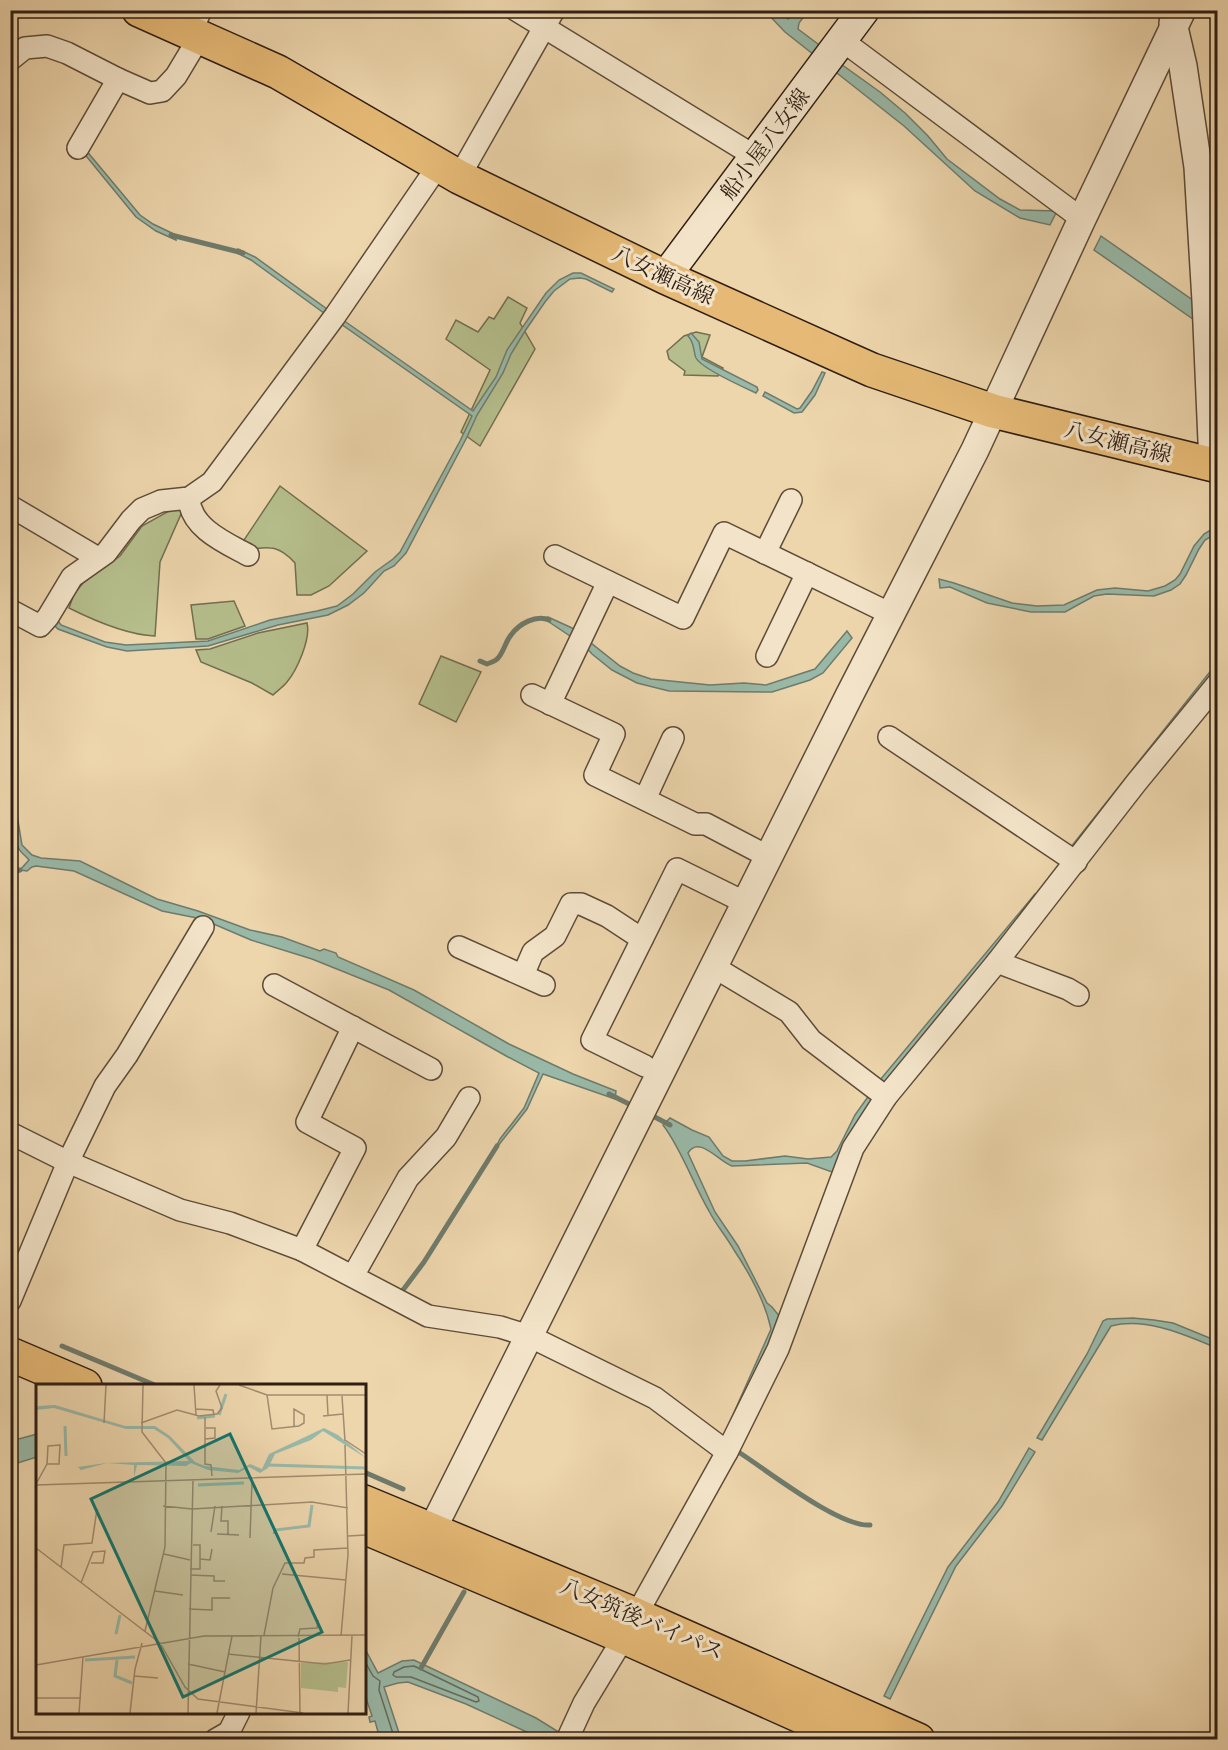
<svg xmlns="http://www.w3.org/2000/svg" width="1228" height="1750" viewBox="0 0 1228 1750" font-family="'EB Garamond','Noto Serif JP',serif">
	<style>
		.green { fill: #b5be8c; stroke: #726e50; stroke-width: 1.5 }
		.water { fill: #99b9a8; stroke: #6f7b6c; stroke-width: 1.5 }
		.lines { fill: none; stroke-linecap: round; stroke-linejoin: round }
		.shore { stroke: #646c5e; stroke-width: 1.5 }
		.stream { stroke: #6f7b6c; stroke-width: 5 }
		.minor-casing { stroke: #5e4c39; stroke-width: 24 }
		.tertiary-casing { stroke: #5e4c39; stroke-width: 30 }
		.secondary-casing { stroke: #2f1e13; stroke-width: 33 }
		.primary-casing { stroke: #2f1e13; stroke-width: 36 }
		.trunk-casing { stroke: #2f1e13; stroke-width: 36 }
		.minor { stroke: #f3e4c9; stroke-width: 21 }
		.tertiary { stroke: #f3e4c9; stroke-width: 27 }
		.secondary { stroke: #f3e4c9; stroke-width: 30 }
		.primary { stroke: #e6ba76; stroke-width: 33 }
		.trunk { stroke: #e6ba76; stroke-width: 33 }
		.labels { text-anchor: middle; dominant-baseline: central; stroke-width: 6; stroke-linejoin: round; paint-order: stroke }
		.street-label { font-size: 22px; fill: #2f1e13; stroke: #f3e4c9 }
		.inset-river { fill: none; stroke: #99b9a8; stroke-width: 3 }
		.inset-road { fill: none; stroke: #a18c6f; stroke-width: 1.5 }
		.view { fill: #0f766e; fill-opacity: 0.15; stroke: #0f766e; stroke-width: 3 }
		.inset-edge { fill: none; stroke: #2f1e13; stroke-width: 3 }
	</style>
	<rect width="100%" height="100%" fill="#edd5ac"/>
	<filter id="stains"><feTurbulence type="fractalNoise" baseFrequency=".00333" numOctaves="4"/><feColorMatrix values="0 0 0 0 .2 0 0 0 0 .09 0 0 0 0 .02 0 0 0 .5 -.17"/></filter>
	<radialGradient id="worn" r=".72"><stop offset=".6" stop-color="#630" stop-opacity="0"/><stop offset="1" stop-color="#630" stop-opacity=".3"/></radialGradient>
	<!-- green -->
	<g class="green">
		<path d="M 508,297 L 527,308 L 520,323 L 535,349 L 480,446 L 461,432 L 490,370 L 446,339 L 456,320 L 478,332 L 489,317 L 494,319 Z"/>
		<path d="M 696,332 L 710,335 L 702,357 L 723,368 L 718,376 L 684,375 L 685,371 L 669,359 L 667,351 L 684,336 Z"/>
		<path d="M 280,486 L 367,551 L 329,586 L 311,595 L 297,595 L 295,563 C 289,556 279,548 270,548 C 256,547 256,551 240,546 Z"/>
		<path d="M 185,505 L 160,562 L 155,636 C 129,635 93,620 69,608 L 74,594 L 83,583 L 120,556 L 142,526 L 178,506 Z"/>
		<path d="M 234,601 L 245,626 L 208,639 L 196,639 L 191,605 Z"/>
		<path d="M 307,623 C 311,639 297,670 287,682 C 283,687 277,691 273,695 L 252,683 L 201,662 L 196,650 L 210,649 L 258,633 Z"/>
		<path d="M 441,656 L 481,672 L 456,722 L 419,704 Z"/>
	</g>
	<!-- water -->
	<g class="water">
		<path d="M 765,11 L 778,11 L 788,19 L 796,11 L 808,11 L 799,23 L 798,29 L 818,44 L 827,54 L 880,92 L 905,113 L 928,136 L 947,159 L 1000,199 L 1020,210 L 1057,211 L 1050,225 L 1020,218 L 975,191 L 904,126 L 785,32 Z"/>
		<path d="M 85,149 L 140,215 L 153,224 L 176,235 L 176,240 L 156,231 L 136,217 L 82,151 Z"/>
		<path d="M 1101,236 L 1194,301 L 1200,324 L 1094,250 Z"/>
		<path d="M 238,249 L 255,257 L 331,312 L 328,316 L 251,260 L 237,253 Z"/>
		<path d="M 573,273 L 581,273 L 614,289 L 612,292 L 586,279 L 580,278 L 570,279 L 554,291 L 545,302 L 525,331 L 511,354 L 503,373 L 477,415 L 467,437 L 406,553 L 394,566 L 384,571 L 364,593 L 348,605 L 328,615 L 278,625 L 208,646 L 127,651 L 107,647 L 58,629 L 54,625 L 58,621 L 61,625 L 105,642 L 126,645 L 208,641 L 270,620 L 317,611 L 337,606 L 353,594 L 375,572 L 393,559 L 400,552 L 460,441 L 472,416 L 341,324 L 343,320 L 473,411 L 496,377 L 507,350 L 546,293 L 559,280 Z"/>
		<path d="M 691,333 L 699,342 L 702,359 L 757,387 L 758,390 L 756,393 C 745,388 701,368 696,358 C 693,351 695,343 688,336 Z"/>
		<path d="M 822,372 L 825,373 L 815,395 L 802,412 L 794,413 L 763,396 L 765,392 L 797,409 L 800,408 L 812,391 Z"/>
		<path d="M 1217,526 L 1217,533 L 1205,540 L 1199,549 L 1186,575 L 1180,584 L 1171,590 L 1154,596 L 1107,594 L 1094,596 L 1065,612 L 1031,612 L 987,603 L 950,587 L 940,588 L 939,579 L 954,583 L 1012,603 L 1037,606 L 1064,605 L 1097,590 L 1115,588 L 1148,591 L 1165,586 L 1175,580 L 1180,574 L 1194,546 L 1204,534 Z"/>
		<path d="M 548,617 L 572,628 L 620,666 L 633,673 L 651,679 L 710,685 L 744,683 L 766,685 L 815,669 L 847,631 L 852,638 L 823,673 L 810,680 L 772,692 L 669,691 L 637,683 L 612,670 L 592,654 L 585,646 L 543,618 Z"/>
		<path d="M 1217,663 L 1217,677 L 1077,853 L 1070,848 Z"/>
		<path d="M 10,814 L 17,815 L 22,845 L 32,855 L 41,858 L 80,861 L 157,899 L 198,911 L 250,930 L 282,937 L 320,951 L 324,949 L 336,953 L 338,957 L 414,990 L 509,1044 L 573,1074 L 616,1091 L 615,1099 L 543,1074 L 527,1109 L 494,1151 L 500,1139 L 524,1108 L 539,1073 L 508,1057 L 389,990 L 312,959 L 251,940 L 202,919 L 162,911 L 74,871 L 36,866 L 32,867 L 27,871 L 20,870 L 29,860 C 26,856 21,853 19,849 C 12,839 11,825 10,814 Z"/>
		<path d="M 1035,894 L 1042,898 L 837,1170 L 832,1172 L 807,1163 L 732,1166 C 718,1161 699,1135 688,1153 L 715,1212 L 738,1246 L 767,1303 L 772,1307 L 780,1317 L 780,1323 L 724,1435 L 771,1329 C 765,1301 750,1274 734,1250 C 726,1236 716,1225 709,1211 C 693,1184 682,1150 663,1125 L 670,1118 L 692,1130 L 709,1137 L 723,1156 L 732,1161 L 745,1161 L 785,1156 L 808,1159 L 831,1157 L 837,1151 L 855,1115 L 880,1080 Z"/>
		<path d="M 1133,1318 L 1154,1320 L 1173,1323 L 1217,1341 L 1217,1348 C 1185,1335 1147,1317 1111,1326 L 1042,1440 L 1037,1438 L 1087,1354 L 1103,1321 L 1107,1319 Z"/>
		<path d="M 37,1434 L 37,1457 L 11,1465 L 11,1441 Z"/>
		<path d="M 1029,1448 L 1035,1452 L 1002,1506 L 956,1566 L 890,1699 L 884,1696 L 948,1567 L 998,1502 Z"/>
		<path d="M 364,1647 L 378,1673 L 402,1661 L 414,1660 L 536,1718 L 570,1739 L 542,1739 L 466,1704 L 408,1682 L 398,1683 L 384,1687 L 401,1739 L 380,1739 L 375,1721 L 370,1722 L 369,1717 L 372,1716 L 365,1695 Z"/>
	</g>
	<g class="lines">
		<!-- shore -->
		<g class="shore">
			<path d="M 364,1660 L 373,1676 L 380,1681 L 379,1690 L 395,1740"/>
			<path d="M 414,1666 L 478,1697 L 479,1701 L 476,1702 L 411,1677 L 396,1677 L 393,1675 L 394,1672 L 404,1667 Z"/>
		</g>
		<!-- stream -->
		<g class="stream">
			<path d="M 171,235 L 243,253"/>
			<path d="M 480,661 L 487,664 C 490,663 493,662 496,660 C 503,655 505,642 511,635 C 519,624 536,614 549,620"/>
			<path d="M 10,881 L 16,871 L 20,870"/>
			<path d="M 609,1094 L 635,1107"/>
			<path d="M 649,1114 L 670,1125"/>
			<path d="M 403,1290 L 424,1262 L 497,1146"/>
			<path d="M 62,1346 L 157,1386"/>
			<path d="M 736,1448 L 740,1453 C 768,1471 839,1527 870,1525"/>
			<path d="M 364,1472 L 403,1489"/>
			<path d="M 421,1668 L 464,1592"/>
		</g>
		<defs>
			<g id="minor">
				<path d="M 516,10 L 756,157"/>
				<path d="M 191,32 L 201,10"/>
				<path d="M 843,41 L 1082,219"/>
				<path d="M 10,60 L 25,48 L 47,46 L 67,53 L 118,79 L 150,93 L 162,91 L 176,76 L 194,46"/>
				<path d="M 78,148 L 118,79"/>
				<path d="M 459,177 L 554,10"/>
				<path d="M 189,498 C 190,528 226,543 248,555"/>
				<path d="M 10,506 L 98,558"/>
				<path d="M 765,553 L 791,500"/>
				<path d="M 555,556 L 683,618 L 724,533 L 891,614"/>
				<path d="M 10,610 L 40,626 L 48,617 L 72,577 L 106,553 L 131,520 L 142,509 L 161,501 L 189,498 L 212,482 L 335,316 L 431,176"/>
				<path d="M 767,656 L 807,573"/>
				<path d="M 532,695 L 614,734 L 595,775 L 695,824 L 706,824 L 769,857"/>
				<path d="M 550,704 L 608,582"/>
				<path d="M 889,737 L 1076,862"/>
				<path d="M 645,799 L 673,738"/>
				<path d="M 459,947 L 544,985"/>
				<path d="M 997,962 L 1068,989 L 1078,995"/>
				<path d="M 714,967 L 789,1012 L 811,1040 L 886,1097"/>
				<path d="M 523,975 L 533,952 L 555,936 L 571,904 L 581,904 L 607,916 L 642,939"/>
				<path d="M 274,985 L 431,1069"/>
				<path d="M 645,1066 L 592,1040 L 677,869 L 746,903"/>
				<path d="M 10,1133 L 68,1162 L 180,1210 L 230,1223 L 302,1250 L 428,1316 L 500,1327 L 529,1336 L 655,1398 L 727,1452"/>
				<path d="M 302,1250 L 355,1148 L 307,1122 L 353,1027"/>
				<path d="M 353,1276 L 408,1178 L 446,1137 L 469,1098"/>
				<path d="M 10,1301 L 68,1162 L 105,1086 L 127,1055 L 203,927"/>
				<path d="M 215,1740 L 229,1732 L 239,1712"/>
				<path d="M 567,1740 L 584,1703 L 624,1637 L 727,1452 L 778,1349 L 853,1148 L 886,1097 L 997,962 L 1136,783 L 1218,683"/>
			</g>
			<g id="tertiary">
				<path d="M 1173,23 L 1183,66 L 1198,167 L 1206,301 L 1213,465"/>
				<path d="M 423,1548 L 849,696 L 975,450 L 1082,219 L 1182,10"/>
			</g>
			<path id="secondary" d="M 665,277 L 864,10"/>
			<path id="primary" d="M 139,10 L 278,72 L 459,177 L 665,277 L 845,358 L 872,370 L 993,411 L 1218,466"/>
			<g id="trunk">
				<path d="M 10,1354 L 85,1386"/>
				<path d="M 364,1502 L 636,1615 L 918,1740"/>
				<path d="M 364,1527 L 624,1637 L 854,1740"/>
			</g>
		</defs>
		<!-- minor casing -->
		<use href="#minor" class="minor-casing"/>
		<!-- tertiary casing -->
		<use href="#tertiary" class="tertiary-casing"/>
		<!-- secondary casing -->
		<use href="#secondary" class="secondary-casing"/>
		<!-- primary casing -->
		<use href="#primary" class="primary-casing"/>
		<!-- trunk casing -->
		<use href="#trunk" class="trunk-casing"/>
		<!-- minor -->
		<use href="#minor" class="minor"/>
		<!-- tertiary -->
		<use href="#tertiary" class="tertiary"/>
		<!-- secondary -->
		<use href="#secondary" class="secondary"/>
		<!-- primary -->
		<use href="#primary" class="primary"/>
		<!-- trunk -->
		<use href="#trunk" class="trunk"/>
	</g>
	<g class="labels">
		<!-- street labels -->
		<g class="street-label">
			<text transform="translate(765 144) rotate(-53)">船小屋八女線</text>
			<text transform="translate(663 275) rotate(25)">八女瀬高線</text>
			<text transform="translate(1118 442) rotate(14)">八女瀬高線</text>
			<text transform="translate(642 1619) rotate(23)">八女筑後バイパス</text>
		</g>
	</g>
	<!-- overview -->
	<g transform="translate(36 1384)">
		<rect width="330" height="330" fill="#edd5ac"/>
		<path d="M 312,278 L 310,304 L 302,303 L 302,308 L 265,304 L 265,279 Z" fill="#b5be8c"/>
		<path d="M 19,21 L 89,42 L 119,42 L 134,52 L 159,78 L 169,82 L 203,86 L 214,80 L 226,85 L 233,70 L 288,44 L 302,51 L 330,74 L 287,47 L 275,56 L 239,70 L 232,84 L 224,89 L 213,83 L 202,89 L 172,86 L 155,79 L 150,82 L 101,81 L 98,93 L 98,81 L 71,79 L 45,86 L 42,83 L 70,79 L 153,77 L 132,54 L 118,45 L 90,45 L 18,24 L 0,26 L 2,22 Z" fill="#99b9a8"/>
		<path class="inset-river" d="M 183,31 L 190,10M 161,34 L 179,32M 29,42 L 30,72M 233,81 L 330,84M 162,101 L 208,99M 238,150 L 239,146 L 273,142 L 276,121M 80,250 L 84,231M 49,276 L 99,273M 81,276 L 79,292 L 96,299"/>
		<path class="inset-road" d="M 107,1 L 106,48 L 130,79 L 129,163 L 109,247M 158,1 L 160,31M 203,1 L 231,11 L 330,11M 231,11 L 236,45 L 263,42 L 268,39 L 268,30M 291,11 L 292,31M 306,12 L 309,57M 160,25 L 177,26 L 178,31M 287,32 L 307,30M 169,33 L 169,80 L 175,81 L 176,92M 68,39 L 70,1M 105,39 L 141,26 L 163,32 L 181,30 L 186,24 L 180,7 L 184,1M 258,44 L 258,25 L 268,31M 169,55 L 179,54 L 179,44 L 170,44M 309,56 L 330,70M 0,100 L 11,80 L 12,62 L 24,61 L 23,80 L 11,80M 0,101 L 330,90M 127,122 L 156,125 L 276,118 L 312,124M 186,122 L 185,137 L 192,137 L 192,150M 175,148 L 179,122M 181,150 L 203,151M 312,152 L 330,151M 214,154 L 216,97M 0,164 L 124,259M 128,170 L 154,176M 164,175 L 174,176 L 176,165M 25,184 L 28,161 L 56,159 L 61,125M 154,185 L 164,185 L 164,161 L 157,161M 246,190 L 310,196M 154,191 L 178,192 L 178,197 L 189,197M 45,199 L 57,168 L 69,167 L 67,179 L 55,179M 119,207 L 147,211M 153,225 L 176,226 L 176,214 L 194,214M 228,251 L 237,204 L 249,179 L 268,179 L 269,174 L 278,173 L 278,166 L 312,164M 305,252 L 312,171 L 309,61M 262,253 L 264,245 L 281,244 L 282,236M 263,254 L 264,329M 124,259 L 149,303 L 162,315 L 267,329M 192,270 L 289,280 L 314,276M 152,280 L 189,288M 0,281 L 168,252 L 330,251M 98,292 L 122,294M 0,314 L 45,314M 43,329 L 47,273M 94,329 L 99,285 L 106,259M 152,329 L 157,95M 181,329 L 196,252M 220,329 L 225,252M 312,329 L 316,252"/>
		<path class="view" d="M 194,50 L 286,248 L 147,313 L 55,115 Z"/>
		<rect width="330" height="330" class="inset-edge"/>
	</g>
	<!-- margin -->
	<rect width="1228" height="1750" fill="none" stroke="#edd5ac" stroke-width="36"/>
	<rect x="12" y="12" width="1204" height="1726" fill="none" stroke="#2f1e13" stroke-width="3"/>
	<rect x="18" y="18" width="1192" height="1714" fill="none" stroke="#2f1e13" stroke-width="1.5"/>
	<rect width="100%" height="100%" filter="url(#stains)"/>
	<rect width="100%" height="100%" fill="url(#worn)"/>
</svg>
